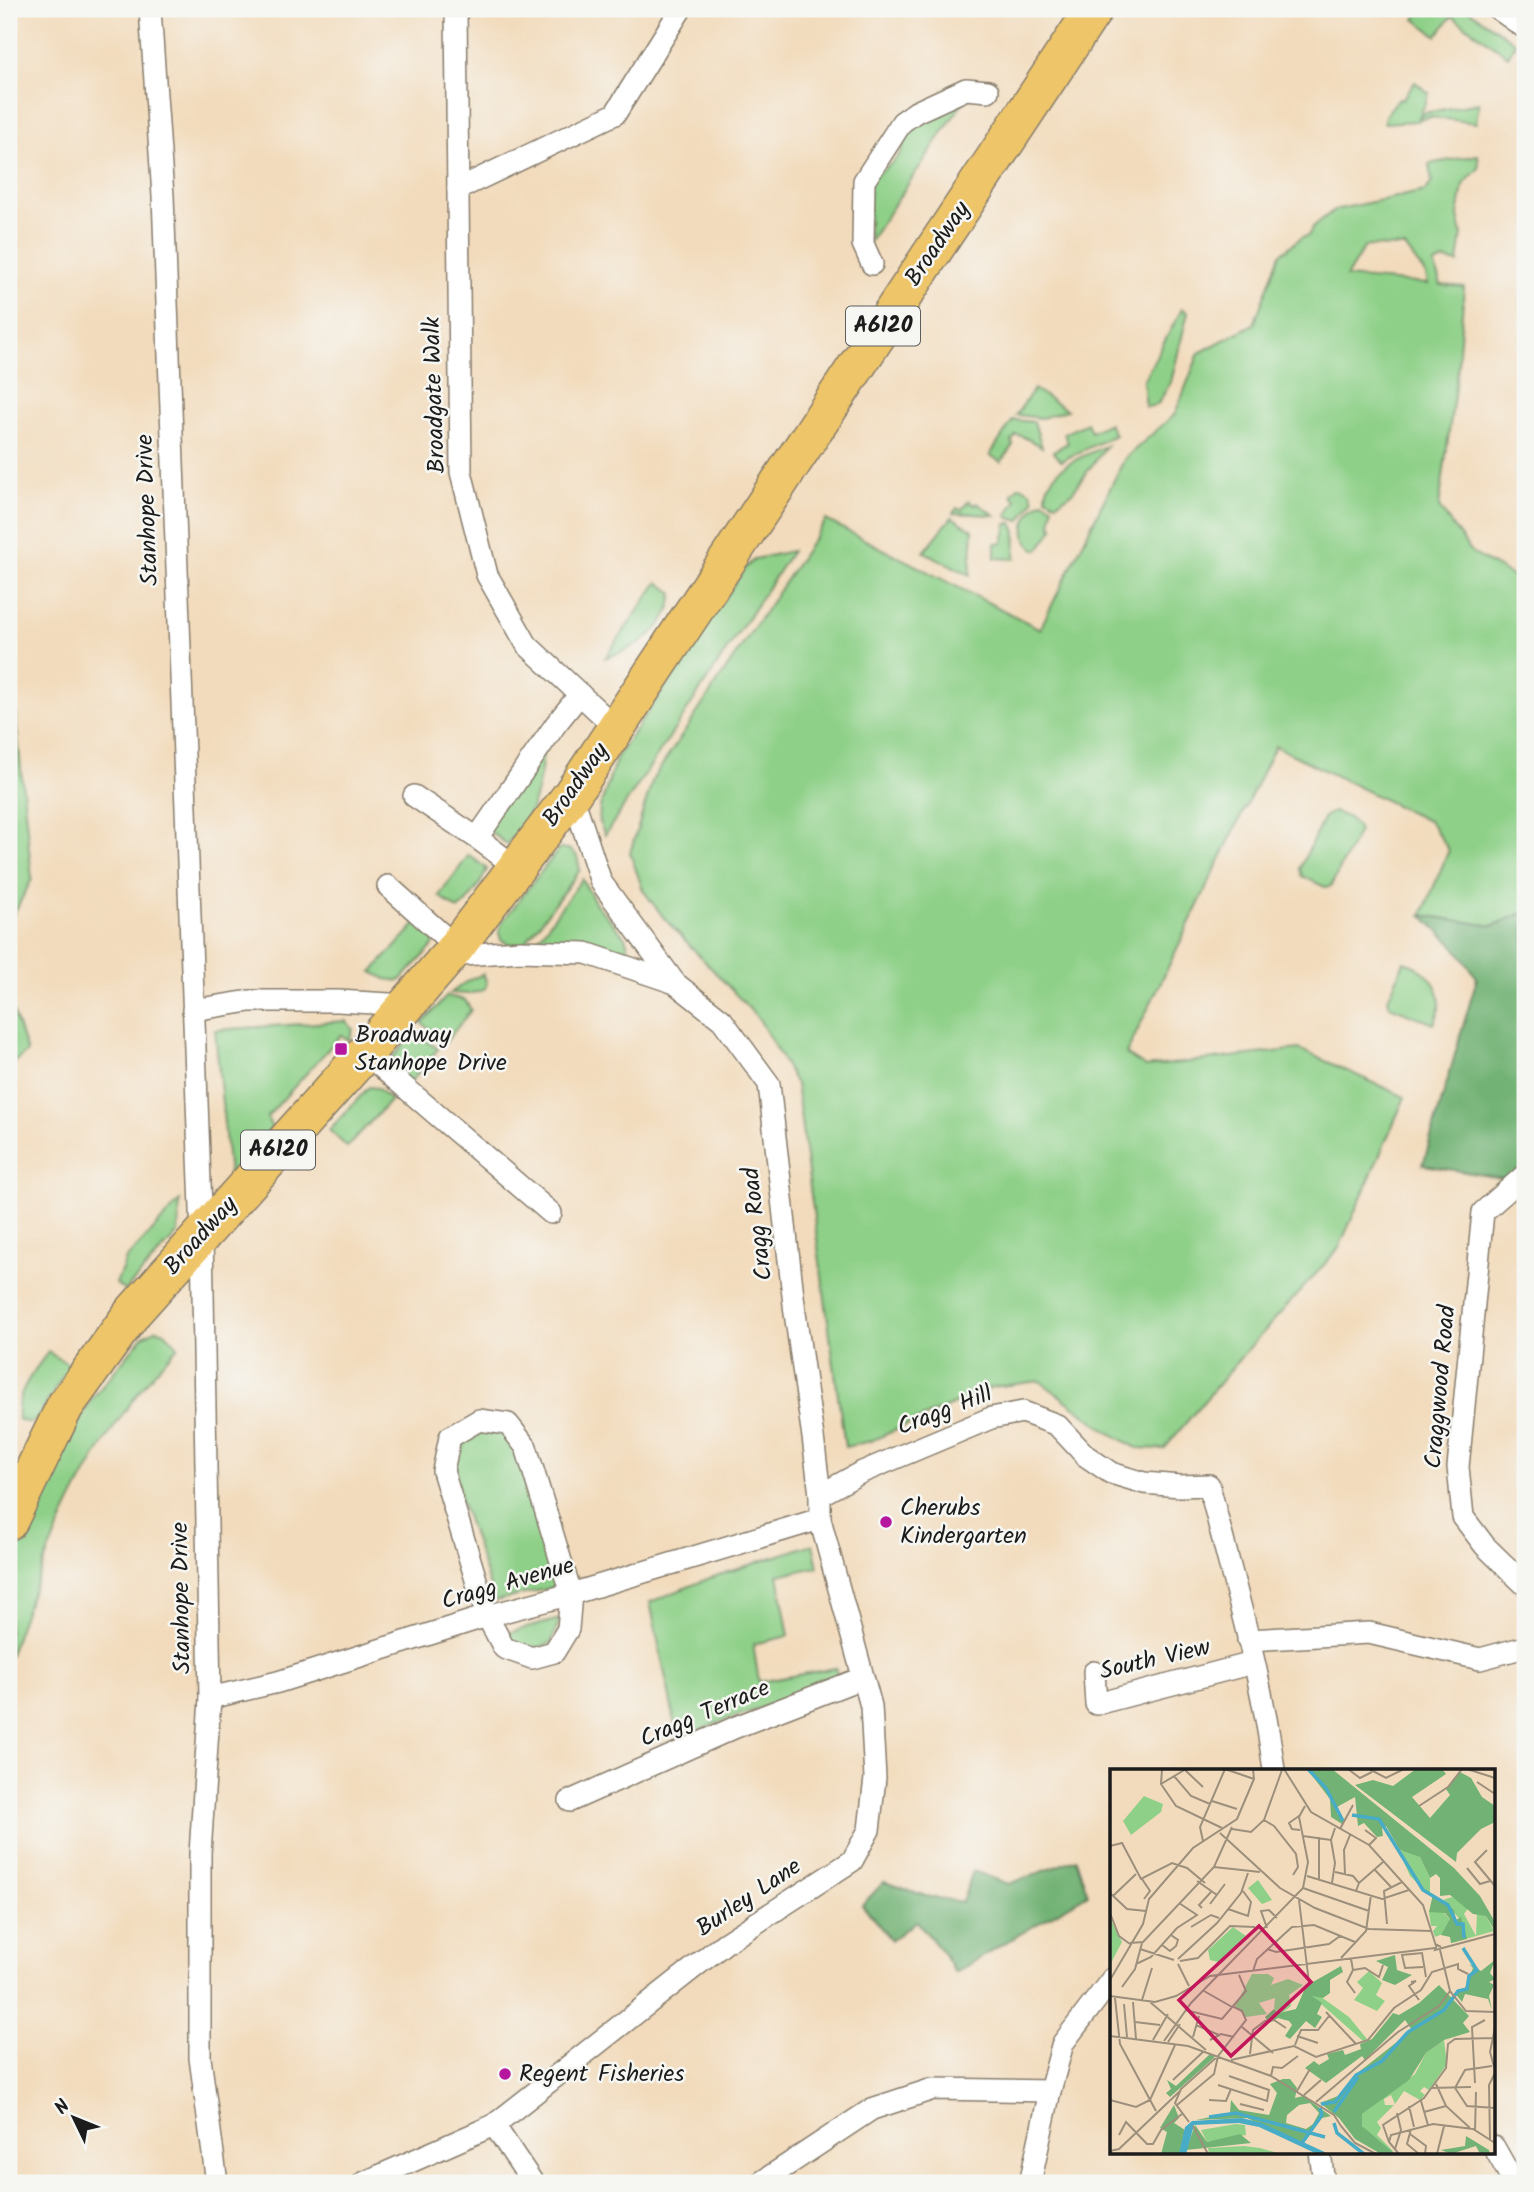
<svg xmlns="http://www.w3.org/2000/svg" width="1534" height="2192" viewBox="0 0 1534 2192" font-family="Kalam,sans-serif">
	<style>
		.green { fill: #8ed088; stroke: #557652; stroke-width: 2; fill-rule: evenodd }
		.forest { fill: #72b274; stroke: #476748; stroke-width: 2 }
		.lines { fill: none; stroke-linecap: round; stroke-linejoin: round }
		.street-casing { stroke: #877c6c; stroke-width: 24 }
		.highway-casing { stroke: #877c6c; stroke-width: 40 }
		.street { stroke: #fff; stroke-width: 21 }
		.highway { stroke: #eec569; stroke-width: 37 }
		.poi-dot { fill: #b5179e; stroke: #f6f6f2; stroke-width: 2.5 }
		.labels { text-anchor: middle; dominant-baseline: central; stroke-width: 5; stroke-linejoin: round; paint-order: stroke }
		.shield { fill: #f6f6f2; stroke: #5d5d5c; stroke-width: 2 }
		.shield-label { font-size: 23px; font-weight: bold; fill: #1c1c1c }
		.street-label { font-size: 24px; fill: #1c1c1c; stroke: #f6f6f2 }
		.poi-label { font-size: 24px; fill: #1c1c1c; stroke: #f6f6f2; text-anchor: start }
		.inset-river { fill: none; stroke: #48acc7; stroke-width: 3.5 }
		.inset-road { fill: none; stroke: #9c8f7c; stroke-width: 2 }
		.view { fill: #c2185b; fill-opacity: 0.15; stroke: #c2185b; stroke-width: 3.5 }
		.inset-edge { fill: none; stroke: #1c1c1c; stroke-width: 3.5 }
	</style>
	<rect width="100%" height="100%" fill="#f6f6f2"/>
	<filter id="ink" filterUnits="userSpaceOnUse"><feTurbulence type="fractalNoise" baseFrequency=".0143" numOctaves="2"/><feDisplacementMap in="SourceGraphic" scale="14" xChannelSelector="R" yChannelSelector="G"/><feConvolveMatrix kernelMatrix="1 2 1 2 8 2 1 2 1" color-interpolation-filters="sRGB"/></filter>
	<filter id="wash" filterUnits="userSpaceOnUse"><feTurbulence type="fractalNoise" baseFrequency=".00686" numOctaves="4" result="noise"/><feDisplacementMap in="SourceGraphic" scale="28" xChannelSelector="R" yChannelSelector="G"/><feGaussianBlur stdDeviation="1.57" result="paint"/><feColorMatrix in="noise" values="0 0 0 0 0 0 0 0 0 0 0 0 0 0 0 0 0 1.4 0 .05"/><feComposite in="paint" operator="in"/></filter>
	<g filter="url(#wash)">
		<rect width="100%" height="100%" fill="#f2dbbc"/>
		<!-- green -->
		<g class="green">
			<path d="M 1423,9 L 1467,9 L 1516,43 L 1508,56 L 1452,16 L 1437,36 L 1415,19 Z"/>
			<path d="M 1415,82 L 1429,93 L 1420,116 L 1424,113 L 1479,103 L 1476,123 L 1430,117 L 1420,119 L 1419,117 L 1417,121 L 1384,123 L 1385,116 L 1399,98 L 1402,99 Z"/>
			<path d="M 966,98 L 869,242 L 869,180 C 885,166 899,164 905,141 L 900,134 L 908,120 Z"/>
			<path d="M 1478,155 L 1479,168 L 1463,185 L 1458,216 L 1462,234 L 1458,263 L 1444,260 L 1434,264 L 1441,285 L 1464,287 L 1458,365 L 1439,507 L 1472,553 L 1525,583 L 1525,912 L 1493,926 L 1422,915 L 1449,850 L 1430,822 L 1275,746 L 1126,1054 L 1146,1067 L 1299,1049 L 1405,1097 L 1339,1248 L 1241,1357 L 1164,1449 L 1137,1448 L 1108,1432 L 1040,1381 L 992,1387 L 871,1441 L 845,1447 L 796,1084 L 759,1019 L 664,918 L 643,890 L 630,853 L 653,779 L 826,520 L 1040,629 L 1125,458 L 1175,414 L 1199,353 L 1254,324 L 1280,254 L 1302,237 L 1308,236 L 1313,227 L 1334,210 L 1425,191 L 1432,182 L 1429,164 ZM 1365,246 L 1405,247 L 1426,275 L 1428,284 L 1346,277 Z"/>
			<path d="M 1182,309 L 1188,312 L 1171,382 L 1157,405 L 1146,407 L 1143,381 Z"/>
			<path d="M 1034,389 L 1067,410 L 1042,418 L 1016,415 Z"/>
			<path d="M 1013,420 L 1034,422 L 1042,447 L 1022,436 L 1016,435 L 1012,441 L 1013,445 L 1001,462 L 990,455 Z"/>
			<path d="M 1087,423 L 1091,432 L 1109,423 L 1115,435 L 1061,461 L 1053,451 L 1068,443 L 1064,434 Z"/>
			<path d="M 1106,446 L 1071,494 L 1056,503 L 1046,497 C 1046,468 1084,456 1106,446 Z"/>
			<path d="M 1021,486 L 1031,492 L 1034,500 L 1020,521 L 1009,518 L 1007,515 L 1017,500 L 1013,497 L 1012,494 L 1018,487 Z"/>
			<path d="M 969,501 L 974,505 L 977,503 L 995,515 L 953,513 L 957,508 L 961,510 Z"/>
			<path d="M 1044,501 L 1053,507 L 1051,525 L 1054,528 L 1038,550 C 1015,542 1025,508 1044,501 Z"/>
			<path d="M 952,517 L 973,530 L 970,575 L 924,552 Z"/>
			<path d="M 1012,523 L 1016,532 L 1015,559 L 995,558 L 995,543 L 1003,543 L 1007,524 Z"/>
			<path d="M 792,551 L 605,835 L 599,822 L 600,807 L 617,757 L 745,568 L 755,559 Z"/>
			<path d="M 658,582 L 673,593 C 669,631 638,647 605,658 Z"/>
			<path d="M 9,650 L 32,879 L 9,923 Z"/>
			<path d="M 543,747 C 542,771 538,796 527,818 C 522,827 513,836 507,844 L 485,828 Z"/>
			<path d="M 1333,812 C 1345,816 1354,818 1359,831 L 1331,886 L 1325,887 L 1302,876 L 1300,868 L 1324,817 Z"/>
			<path d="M 559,849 L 569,849 L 577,856 L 580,870 L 524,944 L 509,944 L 501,940 L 499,931 L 502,922 Z"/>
			<path d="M 469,855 L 487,869 C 480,886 472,898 458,910 L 439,896 Z"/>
			<path d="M 582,879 L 596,904 L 625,937 L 629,949 L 623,956 L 534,944 Z"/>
			<path d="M 418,922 L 434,940 L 433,946 L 400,981 L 386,979 L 372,972 Z"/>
			<path d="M 1404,962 C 1421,966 1440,983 1440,1002 C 1440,1009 1437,1017 1434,1024 L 1390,1006 L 1388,999 Z"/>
			<path d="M 483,974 L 487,983 L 484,990 L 469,994 L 451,993 L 467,981 Z"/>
			<path d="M 447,996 L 465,1000 L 471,1010 L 445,1043 L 422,1023 Z"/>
			<path d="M 9,999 L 27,1052 L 9,1066 Z"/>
			<path d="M 346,1021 L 353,1029 L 349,1041 L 341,1035 L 267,1117 L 272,1128 L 229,1176 L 215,1030 Z"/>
			<path d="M 415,1032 L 438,1049 L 408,1085 L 389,1061 Z"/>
			<path d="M 369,1087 L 377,1088 L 391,1100 L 347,1147 L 329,1130 Z"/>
			<path d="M 180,1201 L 178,1233 L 125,1291 L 116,1284 L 126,1259 Z"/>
			<path d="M 157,1329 L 165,1332 L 178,1346 C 165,1361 151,1376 139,1392 C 79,1469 40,1565 9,1657 L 9,1564 L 16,1548 L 51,1473 L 91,1400 L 143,1336 Z"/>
			<path d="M 48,1352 L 70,1365 L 36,1420 L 29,1423 L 18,1419 C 15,1392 33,1373 48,1352 Z"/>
			<path d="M 482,1432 L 502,1434 L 518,1453 L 559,1586 L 495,1601 L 451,1471 L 459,1447 Z"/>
			<path d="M 813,1544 L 818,1567 L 778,1575 L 789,1636 L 753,1644 L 759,1682 L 836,1668 L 838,1681 L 678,1737 L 650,1602 L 710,1578 Z"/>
			<path d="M 560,1619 L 551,1643 C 528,1653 523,1651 504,1634 Z"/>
		</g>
		<!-- forest -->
		<g class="forest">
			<path d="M 1525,912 L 1525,1182 L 1423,1165 L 1477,978 L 1455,947 L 1422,915 L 1493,926 Z"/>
			<path d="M 1076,1859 L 1088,1894 L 954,1973 L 943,1953 L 917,1921 L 891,1940 L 862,1905 L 884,1882 L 926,1896 L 962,1902 L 973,1871 L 1009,1884 Z"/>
		</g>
	</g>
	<g filter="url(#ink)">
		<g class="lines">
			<defs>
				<g id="street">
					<path d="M 150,9 L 163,196 L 202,1235 L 210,1698 L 200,1854 L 200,2058 L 217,2183"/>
					<path d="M 456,9 L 461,472 L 487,575 L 527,645 L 615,727"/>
					<path d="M 1498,9 L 1525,28"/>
					<path d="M 458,189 L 615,114 L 681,9"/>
					<path d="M 872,264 L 863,244 L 864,181 L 902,122 L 916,112 L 966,89 L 988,91"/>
					<path d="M 572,794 L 601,882 L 675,983"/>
					<path d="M 414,796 L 477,838 L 556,724 L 580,694"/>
					<path d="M 477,838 L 516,867"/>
					<path d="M 388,886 L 456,947"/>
					<path d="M 193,1010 L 250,1001 L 338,1001 L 407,1005"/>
					<path d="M 365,1053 L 551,1213"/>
					<path d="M 1525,1175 L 1483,1212 L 1458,1467 L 1463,1517 L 1485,1546 L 1525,1585"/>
					<path d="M 479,1420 L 508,1424 L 526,1447 L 571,1594 L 568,1629 L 554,1652 L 532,1658 L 504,1648 L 487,1616 L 443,1471 L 450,1437 Z"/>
					<path d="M 820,1495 L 860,1473 L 991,1418 L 1023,1412 L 1057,1425 L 1086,1456 L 1111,1473 L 1144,1483 L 1180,1486 L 1209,1485 C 1232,1579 1262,1674 1274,1770"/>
					<path d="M 1248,1640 L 1369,1633 L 1480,1659 L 1525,1647"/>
					<path d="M 1094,1672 L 1096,1704 L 1253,1663"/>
					<path d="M 210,1698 L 278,1682 L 487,1616 L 571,1594 L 820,1519"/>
					<path d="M 570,1801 L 736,1727 L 862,1678"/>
					<path d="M 494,2125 L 533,2183"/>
					<path d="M 1494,2147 L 1508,2172 L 1521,2183"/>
					<path d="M 1320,2152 L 1324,2183"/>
					<path d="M 363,2183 L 494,2125 L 725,1943 L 852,1861 L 869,1830 L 875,1778 L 871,1706 L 820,1519 L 820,1495 L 813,1437 L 795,1313 L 769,1084 L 722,1020 L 675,983 L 586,953 L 520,951 L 449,956"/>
					<path d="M 760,2183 L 872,2109 L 933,2089 L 1050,2091"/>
					<path d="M 1030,2183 L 1050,2091 L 1063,2043 L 1112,1979"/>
				</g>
				<path id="highway" d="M 9,1521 L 65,1406 L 133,1312 L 365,1053 L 449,956 L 572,794 L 1094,9"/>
			</defs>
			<!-- street casing -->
			<use href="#street" class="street-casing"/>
			<!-- highway casing -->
			<use href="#highway" class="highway-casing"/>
			<!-- street -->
			<use href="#street" class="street"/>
			<!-- highway -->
			<use href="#highway" class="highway"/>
		</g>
	</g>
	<!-- markers -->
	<g class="poi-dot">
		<rect x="334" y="1042" width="14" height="14" rx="3.5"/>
		<circle cx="886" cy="1522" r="7"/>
		<circle cx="505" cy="2074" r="7"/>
	</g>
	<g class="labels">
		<!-- shield labels -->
		<g class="shield">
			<rect x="846" y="306.5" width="74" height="39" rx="5"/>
			<rect x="241" y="1130.5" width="74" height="39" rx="5"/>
		</g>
		<g class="shield-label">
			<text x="883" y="326">A6120</text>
			<text x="278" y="1150">A6120</text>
		</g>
		<!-- street labels -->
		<g class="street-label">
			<text transform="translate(938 244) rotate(-56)">Broadway</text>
			<text transform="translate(435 395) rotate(-92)">Broadgate Walk</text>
			<text transform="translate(148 510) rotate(-92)">Stanhope Drive</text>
			<text transform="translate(576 785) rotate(-55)">Broadway</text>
			<text transform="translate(758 1224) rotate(-97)">Cragg Road</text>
			<text transform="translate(201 1236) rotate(-48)">Broadway</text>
			<text transform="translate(1441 1387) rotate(-85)">Craggwood Road</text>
			<text transform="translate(945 1411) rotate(-21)">Cragg Hill</text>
			<text transform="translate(508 1584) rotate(-16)">Cragg Avenue</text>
			<text transform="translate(182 1598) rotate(-91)">Stanhope Drive</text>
			<text transform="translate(1155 1660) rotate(-13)">South View</text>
			<text transform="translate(705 1714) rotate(-23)">Cragg Terrace</text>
			<text transform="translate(749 1898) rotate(-34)">Burley Lane</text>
		</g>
		<!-- poi labels -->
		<g class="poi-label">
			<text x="355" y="1035">Broadway<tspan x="355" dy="28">Stanhope Drive</tspan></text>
			<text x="900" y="1508">Cherubs<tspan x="900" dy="28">Kindergarten</tspan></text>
			<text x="519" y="2074">Regent Fisheries</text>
		</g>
	</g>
	<!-- overview -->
	<g transform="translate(1110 1769)">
		<rect width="385" height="385" fill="#f2dbbc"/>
		<path d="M 34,27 L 53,35 L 51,43 L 21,66 L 13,52 ZM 289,82 L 301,82 L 310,88 L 320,109 L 320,126 L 300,107 ZM 148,111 L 162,131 L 152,135 L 138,119 ZM 342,128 L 359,138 L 354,145 L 366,167 L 367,143 L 376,147 L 384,162 L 341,174 L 354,155 L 333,131 ZM 323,133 L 340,150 L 335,164 L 325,168 L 323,162 L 327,157 L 321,157 L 319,143 ZM 0,149 L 12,173 L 0,196 ZM 123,158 L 136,167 L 112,194 L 100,191 L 98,181 ZM 259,202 L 272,214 L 266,226 L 275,232 L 267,242 L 244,231 L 253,219 L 247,213 ZM 142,205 L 158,205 L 164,209 L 161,216 L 178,210 L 193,216 L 179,226 L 181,237 L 172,244 L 164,240 L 165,229 L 149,234 L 157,245 L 136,248 L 125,237 ZM 207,225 L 239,248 L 257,270 L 253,272 L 202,227 ZM 334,271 L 337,295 L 319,321 L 314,318 L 310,322 L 315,326 L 310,331 L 294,322 L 285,335 L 281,326 L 274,330 L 275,336 L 284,336 L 267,353 L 271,359 L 267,366 L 284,383 L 277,381 L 252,357 L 252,345 L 305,305 L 316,284 ZM 126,355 L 135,356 L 136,366 L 97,373 L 91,361 ZM 134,377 L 150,379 L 171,385 L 99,385 L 98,379 Z" fill="#8ed088"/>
		<path d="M 197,0 L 222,0 L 344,99 L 370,127 L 385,153 L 385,162 L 376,147 L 363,145 L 340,126 L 330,127 L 330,109 L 326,105 L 320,109 L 310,88 L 290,81 L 276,57 L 272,59 L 273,67 L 267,68 L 254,54 L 248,57 L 245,28 L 227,38 L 227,45 L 235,51 L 232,55 L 221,48 L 220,30 ZM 306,0 L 332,0 L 336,5 L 302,28 L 320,49 L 340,26 L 336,20 L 350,3 L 361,9 L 372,28 L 385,37 L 385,53 L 371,60 L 347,84 L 346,93 L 245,16 L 263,11 L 283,17 ZM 323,125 L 344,141 L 346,151 L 351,148 L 357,170 L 341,174 L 340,168 L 331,166 L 340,150 L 335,144 L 319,143 ZM 285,186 L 287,201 L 302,206 L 285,216 L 272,211 L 278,198 L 266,192 ZM 385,191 L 380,204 L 385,210 L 379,213 L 384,216 L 379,227 L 382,241 L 378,230 L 355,225 L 352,233 L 345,224 L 354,222 L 363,199 L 359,195 L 371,202 ZM 231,197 L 233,203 L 220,211 L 220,224 L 213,229 L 202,227 L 212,234 L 207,245 L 212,248 L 205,259 L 196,252 L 180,270 L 175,267 L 182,256 L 179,252 L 168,249 L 159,254 L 155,248 L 164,240 L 169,244 L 186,240 L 196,217 ZM 329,216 L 359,247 L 353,254 L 360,263 L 334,271 L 316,284 L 299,311 L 252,345 L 252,357 L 285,385 L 271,385 L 245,370 L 229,349 L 210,334 L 228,327 L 245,306 L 302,261 L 295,251 L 255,291 L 252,287 L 216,314 L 195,299 L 204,292 L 209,296 L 219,290 L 217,285 L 233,281 L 235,286 L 251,280 L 250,275 L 262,270 L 283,244 L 289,246 L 309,234 ZM 100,285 L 105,288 L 60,328 L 56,324 L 61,320 L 57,311 L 66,317 ZM 173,310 L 180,310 L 187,319 L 185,329 L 193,327 L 221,347 L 212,349 L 196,371 L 189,374 L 137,349 L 86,351 L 120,344 L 121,331 L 129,341 L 159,346 L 167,324 L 160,315 ZM 200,334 L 209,344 L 203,355 L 196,360 L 176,354 L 177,346 L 189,336 ZM 64,336 L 69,349 L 64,354 L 75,361 L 70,384 L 51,385 L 57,363 L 50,359 ZM 85,356 L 97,373 L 130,365 L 141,374 L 76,381 ZM 356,367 L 379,381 L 380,385 L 370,385 L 366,377 L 341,385 L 331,381 L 355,377 Z" fill="#72b274" fill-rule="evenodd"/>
		<path d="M 132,349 L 152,354 L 219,385 L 207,385 L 149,358 L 129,354 L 84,356 L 76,385 L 69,385 L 75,358 L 82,352 Z" fill="#48acc7"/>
		<path class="inset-river" d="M 198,0 L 216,19 L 233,52M 242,46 L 269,50 L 313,121 L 338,136 L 347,155 L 353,155 L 354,169M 211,335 L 225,333 L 246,306 L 272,292 L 298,263 L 334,241 L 348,222 L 357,220 L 359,207 L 367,201 L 353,179M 224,343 L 248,308M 99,348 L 126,344 L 215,368M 224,354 L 227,364 L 254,385M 192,374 L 212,346 L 210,339"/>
		<path class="inset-road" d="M 52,0 L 51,15 L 66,37 L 112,59M 115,0 L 144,10M 174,0 L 201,43 L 259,76 L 313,136 L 326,177M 238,0 L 250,9 L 262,3M 259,0 L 276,9 L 294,0M 357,0 L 385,9M 75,1 L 93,18M 64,7 L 81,27 L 100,35M 367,13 L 385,25M 51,15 L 76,0M 102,32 L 127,40M 309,37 L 338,18 L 352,0M 189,47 L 179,54 L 182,60 L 190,61M 154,51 L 164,57 L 186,85 L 188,98 L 183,106M 122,60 L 141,63 L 154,51 L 172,1M 230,60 L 243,36M 255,61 L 266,69 L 259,76M 110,64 L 170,119 L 205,139 L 259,160 L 321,162M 193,67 L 221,71M 93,72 L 90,58 L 115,0M 0,77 L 12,74 L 31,110 L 62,94 L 77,99 L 95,114M 377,81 L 365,93 L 385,117M 104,98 L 150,103M 357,99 L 370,115 L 380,112M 265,101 L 282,119M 225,103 L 243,107 L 249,114 L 246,122M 235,105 L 234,81 L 240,66M 197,107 L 272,130 L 299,121M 32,110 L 40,122 L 34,130M 209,110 L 209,68M 87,112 L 107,126M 222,114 L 225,94 L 221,71 L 225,59M 249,114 L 273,93M 193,119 L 259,142M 0,124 L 17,140 L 36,142M 3,127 L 26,105M 189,131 L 199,214M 100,135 L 115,115M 92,139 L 89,136 L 101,123M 118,140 L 138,147 L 141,133 L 133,122M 0,144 L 9,167 L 20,175M 277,155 L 274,122 L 292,113M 81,158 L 101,146 L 109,149M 157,159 L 151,142 L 159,141 L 167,149M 20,174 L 33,173 L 104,98 L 122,58M 52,176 L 60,182 L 66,177 L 68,171 L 61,166M 331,178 L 327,176 L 325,181 L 385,165M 30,180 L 64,191M 157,180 L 166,183 L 219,175 L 230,167M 330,181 L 340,222 L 356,242 L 385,243M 231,189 L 256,162 L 261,126M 68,190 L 107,154 L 131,124 L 138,104M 241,190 L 243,201 L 237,213 L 245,224M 70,192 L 88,189 L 120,157 L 145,158M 26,195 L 41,188 L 67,159 L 87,146 L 69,134M 68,195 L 79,217M 313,198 L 295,199 L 292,186 L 312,184 L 316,208M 243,201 L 255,199 L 269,208 L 273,196M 143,202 L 147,190 L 182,158 L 204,156 L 245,173M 0,211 L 33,155 L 39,130 L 83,79 L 127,50 L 144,10 L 143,0M 301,213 L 306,212 L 299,217 L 309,231M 12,218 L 25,200 L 32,174M 94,222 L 122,238M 0,227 L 45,233 L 66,227 L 100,207 L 325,179M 5,229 L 10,275 L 46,342M 32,231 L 42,199M 23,233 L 26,270M 40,233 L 96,281M 14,235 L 17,268M 75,241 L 112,250 L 136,222 L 129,206M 216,243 L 246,275M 25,253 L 50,256M 86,256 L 109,266M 132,258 L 163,284M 385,259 L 380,283 L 385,301M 0,267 L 78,277 L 161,307 L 224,346 L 231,357M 187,267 L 208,274M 83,268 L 89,247M 43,271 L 58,245M 100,271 L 111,265 L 124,268M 54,272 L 81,234 L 193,119 L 198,93 L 189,48 L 195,37M 58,273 L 70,255M 185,276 L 191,261 L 208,261 L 219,247M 140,285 L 143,261 L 155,252 L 164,251 L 176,259M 121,291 L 184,277 L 206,288 L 258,271 L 284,239 L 311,221 L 322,203 L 348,195 L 348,200 L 358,205M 382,297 L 355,301 L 345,319 L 357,337 L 385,339M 161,307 L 163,298 L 172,299 L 188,287M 63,311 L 94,282M 365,314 L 362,258 L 375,251M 326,315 L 336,337 L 360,359M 108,316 L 157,332 L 159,321 L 119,307M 321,319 L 361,318M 187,322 L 200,300M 194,326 L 211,311M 0,331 L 26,338 L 40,331 L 65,276M 99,331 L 116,332 L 121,320M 311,332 L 318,356M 206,333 L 288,263 L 329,237 L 340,222M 130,335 L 154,341M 67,336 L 104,305 L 108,287M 299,337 L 304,358M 314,343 L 336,337M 79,353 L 65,334 L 71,320 L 108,287 L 136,251 L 132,242 L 122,237M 83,357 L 98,385M 231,357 L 245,374 L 266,385M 301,360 L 297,375 L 309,385M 365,362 L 366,323M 300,365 L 316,377 L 315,385M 9,366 L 16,353 L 37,375 L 43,375 L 51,361 L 72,345M 380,372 L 379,316 L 385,304M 279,373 L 273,356 L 314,329 L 336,299 L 338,275 L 345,270 L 383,269M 285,380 L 291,361 L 287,344M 0,382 L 9,380 L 70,322M 289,385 L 279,373 L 281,366 L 323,355 L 363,360 L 385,374M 327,385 L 334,357"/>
		<path class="view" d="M 149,157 L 201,213 L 121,287 L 69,231 Z"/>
		<rect width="385" height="385" class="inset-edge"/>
	</g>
	<!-- margin -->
	<rect width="1534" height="2192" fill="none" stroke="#f6f6f2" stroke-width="35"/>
	<!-- north arrow -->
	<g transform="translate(74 2118) rotate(313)" stroke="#f6f6f2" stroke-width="5" paint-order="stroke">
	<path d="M0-5L12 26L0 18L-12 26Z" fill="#1c1c1c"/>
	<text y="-10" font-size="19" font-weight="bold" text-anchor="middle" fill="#1c1c1c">N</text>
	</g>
</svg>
